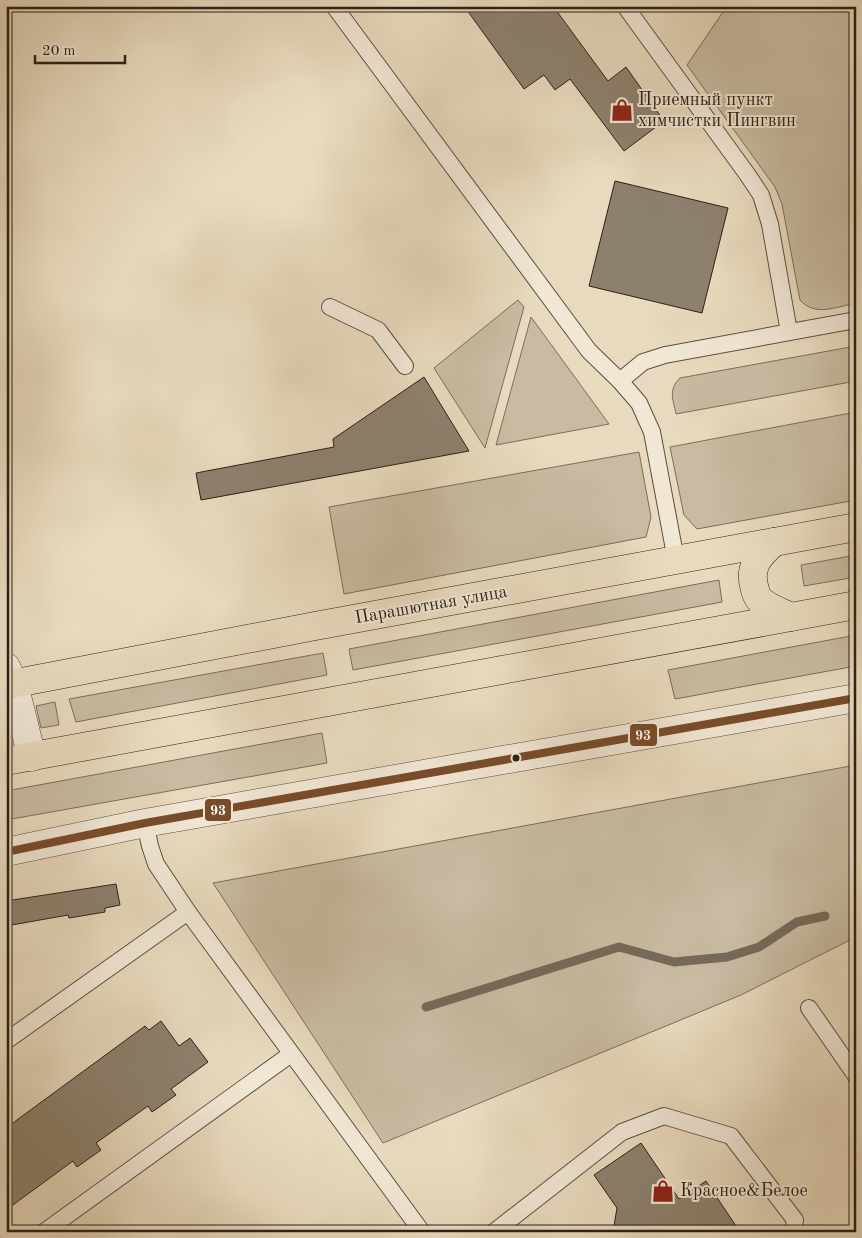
<svg xmlns="http://www.w3.org/2000/svg" width="862" height="1238" viewBox="0 0 862 1238" font-family="'Old Standard TT',serif">
	<style>
		.green { fill: #c8bba2; stroke: #796e5c }
		.lines { fill: none; stroke-linecap: round; stroke-linejoin: round }
		.stream { stroke: #756a59; stroke-width: 9 }
		.building { fill: #8d816e; stroke: #2a2117 }
		.lane-casing { stroke: #5a4f41; stroke-width: 18 }
		.street-casing { stroke: #5a4f41; stroke-width: 29 }
		.primary-casing { stroke: #2a2117; stroke-width: 29 }
		.lane { stroke: #f0e7d5; stroke-width: 16 }
		.street { stroke: #f0e7d5; stroke-width: 28 }
		.primary { stroke: #e8dabe; stroke-width: 28 }
		.bus-1-casing { stroke: #f0e7d5; stroke-width: 11 }
		.bus-1 { stroke: #7a4b2a; stroke-width: 8 }
		.bus-dot { fill: #2a2117; stroke: #f0e7d5; stroke-width: 2 }
		.labels { text-anchor: middle; dominant-baseline: central; stroke-width: 4; stroke-linejoin: round; paint-order: stroke }
		.poi-label { font-size: 18px; fill: #2a2117; stroke: #f0e7d5; text-anchor: start }
		.street-label { font-size: 18px; fill: #2a2117; stroke: #f0e7d5 }
		.line-badge { stroke: #f0e7d5; stroke-width: 2 }
		.badge-label { font-size: 14px; text-anchor: middle; font-weight: bold; fill: #fff }
	</style>
	<rect width="100%" height="100%" fill="#e8dabe"/>
	<filter id="stains"><feTurbulence type="fractalNoise" baseFrequency=".004" numOctaves="4"/><feColorMatrix values="0 0 0 0 .2 0 0 0 0 .09 0 0 0 0 .02 0 0 0 .5 -.17"/></filter>
	<radialGradient id="worn" r=".72"><stop offset=".6" stop-color="#630" stop-opacity="0"/><stop offset="1" stop-color="#630" stop-opacity=".3"/></radialGradient>
	<!-- green -->
	<g class="green">
		<path d="M 727,6 L 856,6 L 856,303 C 836,307 815,317 800,300 L 782,204 L 775,187 L 687,65 Z"/>
		<path d="M 518,300 L 524,307 L 485,448 L 434,368 Z"/>
		<path d="M 531,317 L 609,424 L 496,445 Z"/>
		<path d="M 856,346 L 856,381 L 676,414 C 673,399 668,390 680,378 Z"/>
		<path d="M 856,412 L 856,500 L 697,529 L 684,515 L 670,447 Z"/>
		<path d="M 639,452 L 651,517 L 646,537 L 344,594 L 329,507 Z"/>
		<path d="M 856,555 L 856,577 L 804,586 L 801,565 Z"/>
		<path d="M 719,580 L 722,602 L 353,670 L 349,649 Z"/>
		<path d="M 856,635 L 856,666 L 675,699 L 668,670 Z"/>
		<path d="M 323,653 L 327,675 L 76,722 L 69,699 Z"/>
		<path d="M 55,702 L 59,725 L 41,728 L 36,706 Z"/>
		<path d="M 322,733 L 327,763 L 6,820 L 6,791 Z"/>
		<path d="M 856,765 L 856,937 L 741,995 L 383,1143 L 213,883 Z"/>
	</g>
	<g class="lines">
		<!-- stream -->
		<path class="stream" d="M 426,1007 L 619,947 L 674,962 L 727,957 L 759,947 L 797,922 L 825,916"/>
	</g>
	<!-- building -->
	<g class="building">
		<path d="M 464,6 L 553,6 L 608,81 L 626,67 L 664,121 L 624,151 L 570,79 L 555,90 L 544,75 L 524,89 Z"/>
		<path d="M 615,181 L 728,208 L 702,313 L 589,286 Z"/>
		<path d="M 424,377 L 469,451 L 201,500 L 196,473 L 334,447 L 333,439 Z"/>
		<path d="M 116,884 L 120,905 L 105,908 L 105,912 L 69,918 L 68,915 L 6,926 L 6,901 Z"/>
		<path d="M 161,1021 L 179,1046 L 190,1038 L 208,1062 L 171,1089 L 176,1095 L 152,1112 L 148,1106 L 96,1143 L 101,1150 L 77,1167 L 73,1161 L 6,1210 L 6,1128 L 145,1026 L 149,1030 Z"/>
		<path d="M 641,1143 L 679,1199 L 706,1181 L 740,1232 L 613,1232 L 617,1208 L 594,1175 Z"/>
	</g>
	<g class="lines">
		<defs>
			<g id="lane">
				<path d="M 334,6 L 589,351 L 620,381 L 639,403 L 652,432 L 676,560"/>
				<path d="M 625,6 L 747,174 L 761,195 L 770,224 L 789,332"/>
				<path d="M 330,307 L 378,330 L 405,366"/>
				<path d="M 620,381 L 643,362 L 665,355 L 856,320"/>
				<path d="M 145,823 L 150,846 L 156,864 L 188,912 L 422,1232"/>
				<path d="M 809,1008 L 856,1076"/>
				<path d="M 6,1041 L 188,912"/>
				<path d="M 44,1232 L 291,1054"/>
				<path d="M 494,1232 L 622,1132 L 664,1116 L 731,1136 L 795,1220 L 793,1232"/>
			</g>
			<g id="street">
				<path d="M 6,667 L 14,684 L 32,757"/>
				<path d="M 6,852 L 145,823 L 856,698"/>
			</g>
			<g id="primary">
				<path d="M 774,542 C 758,556 748,568 755,590 C 756,593 757,597 760,600 C 768,608 781,612 791,617"/>
				<path d="M 6,685 L 315,626 L 856,527"/>
				<path d="M 6,761 L 856,605"/>
			</g>
		</defs>
		<!-- lane casing -->
		<use href="#lane" class="lane-casing"/>
		<!-- street casing -->
		<use href="#street" class="street-casing"/>
		<!-- primary casing -->
		<use href="#primary" class="primary-casing"/>
		<!-- lane -->
		<use href="#lane" class="lane"/>
		<!-- street -->
		<use href="#street" class="street"/>
		<!-- primary -->
		<use href="#primary" class="primary"/>
		<defs>
			<path id="bus-1" d="M 6,852 L 145,823 L 856,698"/>
		</defs>
		<!-- bus-1 casing -->
		<use href="#bus-1" class="bus-1-casing"/>
		<!-- bus-1 -->
		<use href="#bus-1" class="bus-1"/>
	</g>
	<!-- icons -->
	<defs>
		<symbol id="shop-bare" viewBox="-9 -9 18 18"><path d="M-5-2.5h2.3a2.7 3.5 0 0 1 5.4 0H5L5.5 6h-11ZM-1.5-2.5h3a1.5 2.3 0 0 0-3 0Z" fill="#8f2418" stroke="#f0e7d5" stroke-width="2.5" paint-order="stroke"/></symbol>
	</defs>
	<g fill-rule="evenodd">
		<use href="#shop-bare" x="606" y="94" width="32" height="32"/>
		<use href="#shop-bare" x="647" y="1175" width="32" height="32"/>
	</g>
	<!-- markers -->
	<circle class="bus-dot" cx="516" cy="758" r="4.5"/>
	<g class="labels">
		<!-- poi labels -->
		<g class="poi-label">
			<text x="638" y="100">Приемный пункт<tspan x="638" dy="21">химчистки Пингвин</tspan></text>
			<text x="680" y="1191">Красное&amp;Белое</text>
		</g>
		<!-- street labels -->
		<g class="street-label">
			<text transform="translate(431 605) rotate(-10)">Парашютная улица</text>
		</g>
	</g>
	<g class="line-badge">
		<rect x="629" y="723" width="29" height="24" rx="5" fill="#7a4b2a"/>
		<rect x="204" y="798" width="28" height="24" rx="5" fill="#7a4b2a"/>
	</g>
	<g class="badge-label">
		<text x="643" y="740">93</text>
		<text x="218" y="815">93</text>
	</g>
	<!-- margin -->
	<rect width="862" height="1238" fill="none" stroke="#e8dabe" stroke-width="25"/>
	<rect x="8" y="8" width="847" height="1223" fill="none" stroke="#2a2117" stroke-width="2.5"/>
	<rect x="12" y="12" width="837" height="1213" fill="none" stroke="#2a2117"/>
	<!-- scale -->
	<path d="M35 55v8h90v-8" fill="none" stroke="#2a2117" stroke-width="2.5"/>
	<text x="42" y="55" font-size="15" fill="#2a2117" stroke="#f0e7d5" stroke-width="4" paint-order="stroke">20 m</text>
	<rect width="100%" height="100%" filter="url(#stains)"/>
	<rect width="100%" height="100%" fill="url(#worn)"/>
</svg>
